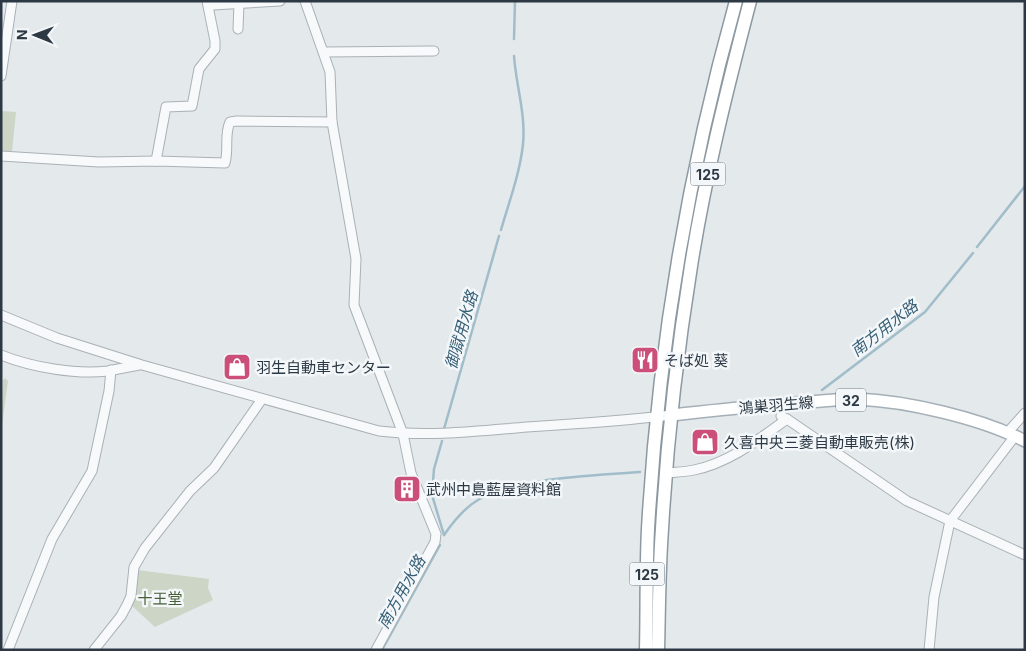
<svg xmlns="http://www.w3.org/2000/svg" width="1026" height="651" viewBox="0 0 1026 651" font-family="Inter,'Noto Sans JP',sans-serif">
	<style>
		.green { fill: #cdd5c6 }
		.lines { fill: none; stroke-linecap: round; stroke-linejoin: round }
		.stream { stroke: #a1bdca; stroke-width: 2.5 }
		.minor-casing { stroke: #a9b1b6; stroke-width: 11 }
		.major-casing { stroke: #a4afb7; stroke-width: 14 }
		.highway-casing { stroke: #8c99a2; stroke-width: 15 }
		.minor { stroke: #f7f9fa; stroke-width: 9 }
		.major { stroke: #fff; stroke-width: 11 }
		.highway { stroke: #fff; stroke-width: 12 }
		.labels { text-anchor: middle; dominant-baseline: central; stroke-width: 5; stroke-linejoin: round; paint-order: stroke }
		.shield { fill: #f4f7f9; stroke: #68727a; stroke-width: 1 }
		.shield-label { font-size: 14px; font-weight: bold; fill: #2c3944 }
		.poi-label { font-size: 15px; fill: #2c3944; stroke: #f4f7f9; text-anchor: start }
		.street-label { font-size: 15px; fill: #2c3944; stroke: #f4f7f9 }
		.park-label { font-size: 15px; fill: #485f3a; stroke: #f4f7f9 }
		.water-label { font-size: 16px; font-style: italic; fill: #376077; stroke: #f4f7f9 }
	</style>
	<rect width="100%" height="100%" fill="#e4e9ec"/>
	<!-- green -->
	<g class="green">
		<path d="M 2,111 L 16,112 L 12,151 L 1,151 Z"/>
		<path d="M 5,378 L 8,381 L 1,432 L 3,380 Z"/>
		<path d="M 137,570 L 209,579 L 208,588 L 213,600 L 155,627 L 131,605 L 137,579 Z"/>
	</g>
	<g class="lines">
		<!-- stream -->
		<g class="stream">
			<path d="M 514,39 L 515,1"/>
			<path d="M 501,230 C 509,202 520,173 523,144 C 526,115 516,85 514,56"/>
			<path d="M 977,247 L 1025,186"/>
			<path d="M 822,390 L 925,312 L 973,253"/>
			<path d="M 444,429 L 499,236"/>
			<path d="M 442,441 L 434,469 L 432,495 L 444,535"/>
			<path d="M 444,535 C 453,522 464,508 478,500 C 519,477 593,476 640,472"/>
			<path d="M 382,650 L 440,545"/>
		</g>
		<defs>
			<g id="minor">
				<path d="M 209,1 L 213,5 L 280,1"/>
				<path d="M 305,1 L 330,72 L 332,122"/>
				<path d="M 238,29 L 239,3"/>
				<path d="M 324,52 L 434,51"/>
				<path d="M 1,76 L 12,1"/>
				<path d="M 1,156 L 99,162 L 156,161 L 225,163 C 229,150 224,134 230,122 L 237,121 L 332,122 L 356,259 L 354,305 L 403,434 L 411,473 L 436,534 L 435,542 L 376,650"/>
				<path d="M 156,161 L 166,107 L 192,106 L 199,69 L 215,49 L 215,41 L 207,1"/>
				<path d="M 1,315 L 57,338 L 142,365 L 379,431 C 429,437 478,431 527,427 C 576,424 623,421 672,415"/>
				<path d="M 1,355 C 31,367 76,375 108,371 C 118,369 129,367 139,365"/>
				<path d="M 787,419 L 907,501 L 1025,555"/>
				<path d="M 1007,433 L 1025,413"/>
				<path d="M 666,473 C 675,472 685,472 694,470 C 729,463 758,440 787,419 L 781,416"/>
				<path d="M 8,650 L 52,539 L 92,471 L 109,391 L 111,370"/>
				<path d="M 94,650 L 121,616 L 127,605 L 131,596 L 134,567 L 145,548 L 190,491 L 214,468 L 262,399"/>
				<path d="M 929,650 L 934,597 L 950,521 L 1015,436"/>
			</g>
			<path id="major" d="M 672,415 C 717,410 762,405 807,402 C 824,401 840,399 857,399 C 906,401 981,418 1025,441"/>
			<g id="highway">
				<path d="M 646,650 C 647,610 646,569 648,529 C 658,351 688,173 736,1"/>
				<path d="M 658,650 C 659,610 659,569 662,529 C 667,441 677,353 691,266 C 705,177 727,89 750,1"/>
			</g>
		</defs>
		<!-- minor casing -->
		<use href="#minor" class="minor-casing"/>
		<!-- major casing -->
		<use href="#major" class="major-casing"/>
		<!-- highway casing -->
		<use href="#highway" class="highway-casing"/>
		<!-- minor -->
		<use href="#minor" class="minor"/>
		<!-- major -->
		<use href="#major" class="major"/>
		<!-- highway -->
		<use href="#highway" class="highway"/>
	</g>
	<!-- icons -->
	<defs>
		<symbol id="restaurant-square" viewBox="-11 -11 22 22"><rect x="-9" y="-9" width="18" height="18" rx="4" fill="#cb4f79" stroke="#f4f7f9"/><path d="M-5-6h1v4h1v-4h1v4h1v-4h1v5L-1.5 .5V6h-2V.5L-5-1ZM5-6V6H3V1.5H1.5Q1.5-4 5-6Z" fill="#fff"/></symbol>
		<symbol id="shop-square" viewBox="-11 -11 22 22"><rect x="-9" y="-9" width="18" height="18" rx="4" fill="#cb4f79" stroke="#f4f7f9"/><path d="M-5-2.5h2.3a2.7 3.5 0 0 1 5.4 0H5L5.5 6h-11ZM-1.5-2.5h3a1.5 2.3 0 0 0-3 0Z" fill="#fff"/></symbol>
		<symbol id="building-square" viewBox="-11 -11 22 22"><rect x="-9" y="-9" width="18" height="18" rx="4" fill="#cb4f79" stroke="#f4f7f9"/><path d="M-4-6H4V6H1V3H-1V6H-4ZM-2.5-4.3h1.7v1.8h-1.7ZM.8-4.3h1.7v1.8H.8ZM-2.5-1h1.7V.8h-1.7ZM.8-1h1.7V.8H.8Z" fill="#fff"/></symbol>
	</defs>
	<g fill-rule="evenodd">
		<use href="#restaurant-square" x="629" y="344" width="32" height="32"/>
		<use href="#shop-square" x="221" y="351" width="32" height="32"/>
		<use href="#shop-square" x="689" y="426" width="32" height="32"/>
		<use href="#building-square" x="391" y="473" width="32" height="32"/>
	</g>
	<g class="labels">
		<!-- shield labels -->
		<g class="shield">
			<rect x="690.5" y="162.5" width="35" height="23" rx="4"/>
			<rect x="836" y="388.5" width="30" height="23" rx="4"/>
			<rect x="629.5" y="562.5" width="35" height="23" rx="4"/>
		</g>
		<g class="shield-label">
			<text x="708" y="174">125</text>
			<text x="851" y="400">32</text>
			<text x="647" y="574">125</text>
		</g>
		<!-- poi labels -->
		<g class="poi-label">
			<text x="664" y="360">そば処 葵</text>
			<text x="256" y="367">羽生自動車センター</text>
			<text x="724" y="442">久喜中央三菱自動車販売(株)</text>
			<text x="426" y="489">武州中島藍屋資料館</text>
		</g>
		<!-- street labels -->
		<g class="street-label">
			<text transform="translate(776 405) rotate(-5)">鴻巣羽生線</text>
		</g>
		<!-- park labels -->
		<g class="park-label">
			<text x="160" y="598">十王堂</text>
		</g>
		<!-- water labels -->
		<g class="water-label">
			<text transform="translate(884 328) rotate(-38)">南方用水路</text>
			<text transform="translate(461 330) rotate(-74)">御獄用水路</text>
			<text transform="translate(401 592) rotate(-61)">南方用水路</text>
		</g>
	</g>
	<!-- border -->
	<rect width="1026" height="651" fill="none" stroke="#2c3944" stroke-width="5"/>
	<!-- north arrow -->
	<g transform="translate(35 35) rotate(271)" stroke="#f4f7f9" stroke-width="4" paint-order="stroke">
	<path d="M0-4L9 19L0 12L-9 19Z" fill="#2c3944"/>
	<text y="-8" font-size="14" font-weight="bold" text-anchor="middle" fill="#2c3944">N</text>
	</g>
</svg>
